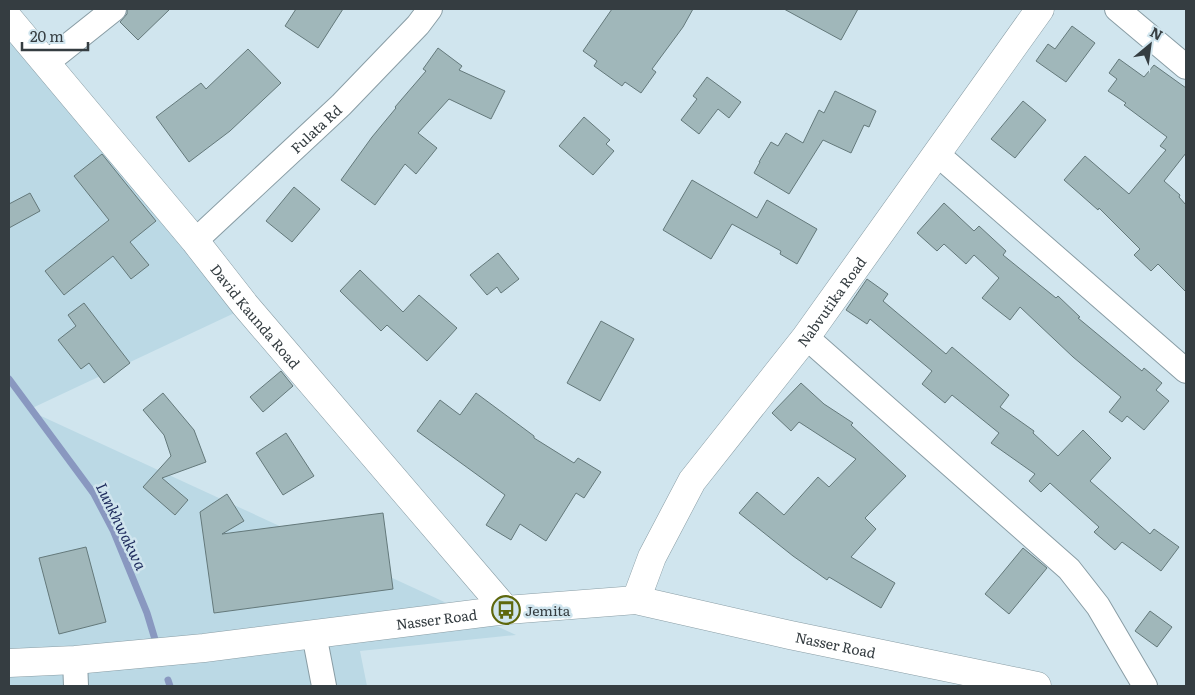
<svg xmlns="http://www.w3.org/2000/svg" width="1195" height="695" viewBox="0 0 1195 695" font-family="Literata,serif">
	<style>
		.built { fill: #bbd9e5 }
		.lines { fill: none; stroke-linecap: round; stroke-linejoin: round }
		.stream { stroke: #8998c0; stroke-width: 7 }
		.building { fill: #a0b7ba; stroke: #64797b }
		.minor-casing { stroke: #899da5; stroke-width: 26 }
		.tertiary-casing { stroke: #899da5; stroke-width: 29 }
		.minor { stroke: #fff; stroke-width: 24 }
		.tertiary { stroke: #fff; stroke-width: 28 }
		.labels { text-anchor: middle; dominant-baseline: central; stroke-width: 5; stroke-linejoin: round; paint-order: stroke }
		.street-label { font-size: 14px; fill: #353d41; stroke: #d0e5ee }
		.poi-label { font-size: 14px; fill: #353d41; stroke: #d0e5ee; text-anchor: start }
		.water-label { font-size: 15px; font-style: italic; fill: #1d2a5c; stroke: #d0e5ee }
	</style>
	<rect width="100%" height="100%" fill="#d0e5ee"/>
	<!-- built -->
	<path class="built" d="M 9,23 L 243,309 L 28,410 L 516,635 L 360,651 L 367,686 L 9,686 Z"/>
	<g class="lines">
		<!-- stream -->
		<g class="stream">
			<path d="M 9,379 L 94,494 L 113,530 L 147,613 L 157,646"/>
			<path d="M 168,680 L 170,686"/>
		</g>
	</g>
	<!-- building -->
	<g class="building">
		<path d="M 127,9 L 170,9 L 138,40 L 120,22 L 127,14 Z"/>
		<path d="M 296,9 L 343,9 L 318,48 L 285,26 Z"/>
		<path d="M 612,9 L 693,9 L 683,27 L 652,69 L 656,72 L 641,93 L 625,82 L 622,86 L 594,66 L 597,61 L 583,51 Z"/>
		<path d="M 784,9 L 858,9 L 841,40 Z"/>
		<path d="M 1072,26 L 1095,43 L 1066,82 L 1036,61 L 1048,44 L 1055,49 Z"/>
		<path d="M 438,48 L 462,66 L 459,70 L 505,91 L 491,119 L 449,99 L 418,133 L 437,148 L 416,174 L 405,164 L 375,205 L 341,180 L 372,137 L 396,108 L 395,107 L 426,71 L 423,69 Z"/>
		<path d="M 248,49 L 281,83 L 230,131 L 189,162 L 156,117 L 201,83 L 206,89 Z"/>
		<path d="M 1119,59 L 1144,77 L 1154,65 L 1186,88 L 1186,153 L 1164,181 L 1180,195 L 1179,197 L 1186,205 L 1186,292 L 1158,264 L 1151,271 L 1134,255 L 1140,249 L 1099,208 L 1098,210 L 1064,180 L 1085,156 L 1129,194 L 1166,150 L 1160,146 L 1167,137 L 1124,105 L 1126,103 L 1108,91 L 1117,79 L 1109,73 Z"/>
		<path d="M 707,77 L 741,102 L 729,118 L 718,109 L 699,134 L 681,120 L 697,99 L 693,96 Z"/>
		<path d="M 835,91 L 876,111 L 869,127 L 864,125 L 851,153 L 823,140 L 789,194 L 754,173 L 760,162 L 759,162 L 771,142 L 778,146 L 786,133 L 803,143 L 819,110 L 824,113 Z"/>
		<path d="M 1023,101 L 1046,120 L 1015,158 L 991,139 Z"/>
		<path d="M 584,117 L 610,140 L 606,144 L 614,151 L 593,175 L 559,146 Z"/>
		<path d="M 102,154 L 156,221 L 130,242 L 149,265 L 131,279 L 113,256 L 64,295 L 45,271 L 109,220 L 74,176 Z"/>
		<path d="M 692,180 L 757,218 L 767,200 L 817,229 L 797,264 L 780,254 L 781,251 L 732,224 L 711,259 L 663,230 Z"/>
		<path d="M 294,187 L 320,209 L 292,242 L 266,221 Z"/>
		<path d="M 30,193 L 40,211 L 9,228 L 9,204 Z"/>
		<path d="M 944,203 L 974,231 L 979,226 L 1006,251 L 1003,255 L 1056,298 L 1058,296 L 1080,317 L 1078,318 L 1142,371 L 1144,368 L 1162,383 L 1156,390 L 1169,401 L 1144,430 L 1127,416 L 1122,422 L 1109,412 L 1121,397 L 1073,357 L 1020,307 L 1010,320 L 982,298 L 999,278 L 974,255 L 966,264 L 944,244 L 937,251 L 917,233 Z"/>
		<path d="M 498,253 L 519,279 L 501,293 L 497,287 L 487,295 L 470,275 Z"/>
		<path d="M 360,270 L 403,312 L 419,295 L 457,328 L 427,361 L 387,325 L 381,331 L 340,291 Z"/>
		<path d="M 867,279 L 888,294 L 883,301 L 946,354 L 952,347 L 1009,395 L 1000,407 L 1034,431 L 1033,433 L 1058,456 L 1083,430 L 1111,458 L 1090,481 L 1150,534 L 1154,529 L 1179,547 L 1161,571 L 1122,542 L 1115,550 L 1094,532 L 1099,527 L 1050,483 L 1041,492 L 1029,481 L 1035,474 L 991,443 L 999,433 L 952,395 L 945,403 L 922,384 L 932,371 L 870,319 L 867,324 L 846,310 Z"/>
		<path d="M 84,303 L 130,363 L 104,383 L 89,363 L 81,369 L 58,340 L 76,326 L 68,315 Z"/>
		<path d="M 601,321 L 634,339 L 600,401 L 567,383 Z"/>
		<path d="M 281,371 L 293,386 L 263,412 L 250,397 Z"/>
		<path d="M 801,383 L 824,404 L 853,423 L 851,425 L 906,476 L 865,518 L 876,529 L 851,557 L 895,583 L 881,608 L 829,577 L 827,580 L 793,556 L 739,513 L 757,492 L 784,515 L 818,477 L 829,487 L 856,459 L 799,422 L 791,431 L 772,413 Z"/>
		<path d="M 163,393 L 194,430 L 206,462 L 162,478 L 188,500 L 175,515 L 143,487 L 171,456 L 164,435 L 143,410 Z"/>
		<path d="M 476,393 L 534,436 L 534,438 L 574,463 L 578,458 L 601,472 L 584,498 L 576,493 L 546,541 L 520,524 L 511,540 L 486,525 L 505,495 L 417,431 L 440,400 L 460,415 Z"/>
		<path d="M 286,433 L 314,476 L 283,495 L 256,453 Z"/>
		<path d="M 227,494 L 244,521 L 222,534 L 383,513 L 393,589 L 214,613 L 200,512 Z"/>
		<path d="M 86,547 L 106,622 L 59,634 L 39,558 Z"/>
		<path d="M 1023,548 L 1047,568 L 1009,614 L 985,594 Z"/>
		<path d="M 1150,611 L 1172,627 L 1157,647 L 1135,631 Z"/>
	</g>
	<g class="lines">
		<defs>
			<g id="minor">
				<path d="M 1117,9 L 1186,67"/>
				<path d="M 45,64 L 114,9"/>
				<path d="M 936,153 L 1186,371"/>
				<path id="s1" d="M 195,241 L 341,105 L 418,25 L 430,9"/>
				<path d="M 806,337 L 1069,569 L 1098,606 L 1145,686"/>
				<path d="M 314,634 L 324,686"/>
				<path d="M 75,660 L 76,686"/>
			</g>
			<g id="tertiary">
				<path id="s2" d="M 9,19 L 195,241 L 245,305 L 506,610"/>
				<path id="s3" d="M 636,600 L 652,557 L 692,481 L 806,337 L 1040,9"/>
				<path id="s4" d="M 9,663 L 75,660 L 204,648 L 506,610 L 636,600 L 790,635 L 1037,686"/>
			</g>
		</defs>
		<!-- minor casing -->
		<use href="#minor" class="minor-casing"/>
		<!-- tertiary casing -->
		<use href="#tertiary" class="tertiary-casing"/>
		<!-- minor -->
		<use href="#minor" class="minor"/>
		<!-- tertiary -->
		<use href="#tertiary" class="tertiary"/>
	</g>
	<!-- icons -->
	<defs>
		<symbol id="bus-ring" viewBox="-11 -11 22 22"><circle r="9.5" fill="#d0e5ee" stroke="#5e680d" stroke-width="1.5"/><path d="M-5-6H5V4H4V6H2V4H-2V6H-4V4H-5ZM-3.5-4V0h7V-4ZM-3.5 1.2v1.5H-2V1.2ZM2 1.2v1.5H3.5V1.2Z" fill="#5e680d"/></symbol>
	</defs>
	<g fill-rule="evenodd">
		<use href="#bus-ring" x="490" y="594" width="32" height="32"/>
	</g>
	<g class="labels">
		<!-- street labels -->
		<g class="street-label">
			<text stroke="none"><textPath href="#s1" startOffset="165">Fulata Rd</textPath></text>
			<text stroke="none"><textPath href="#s3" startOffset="359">Nabvutika Road</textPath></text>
			<text stroke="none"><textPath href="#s2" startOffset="386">David Kaunda Road</textPath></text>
			<text stroke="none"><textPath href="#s4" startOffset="430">Nasser Road</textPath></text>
			<text stroke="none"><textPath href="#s4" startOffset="835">Nasser Road</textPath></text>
		</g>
		<!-- poi labels -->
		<g class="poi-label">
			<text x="525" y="610">Jemita</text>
		</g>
		<!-- water labels -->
		<g class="water-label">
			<text transform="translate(122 526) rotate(64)">Lunkhwakwa</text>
		</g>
	</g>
	<!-- border -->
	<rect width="1195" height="695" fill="none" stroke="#353d41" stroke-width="20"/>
	<!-- north arrow -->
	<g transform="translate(1150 45) rotate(29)" stroke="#d0e5ee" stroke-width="4" paint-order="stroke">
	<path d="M0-4L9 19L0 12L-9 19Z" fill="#353d41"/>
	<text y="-8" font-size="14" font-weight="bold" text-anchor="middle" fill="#353d41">N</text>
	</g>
	<!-- scale -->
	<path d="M22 42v8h66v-8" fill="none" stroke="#353d41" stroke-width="2.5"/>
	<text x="30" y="42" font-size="15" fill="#353d41" stroke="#d0e5ee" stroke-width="4" paint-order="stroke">20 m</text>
</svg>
